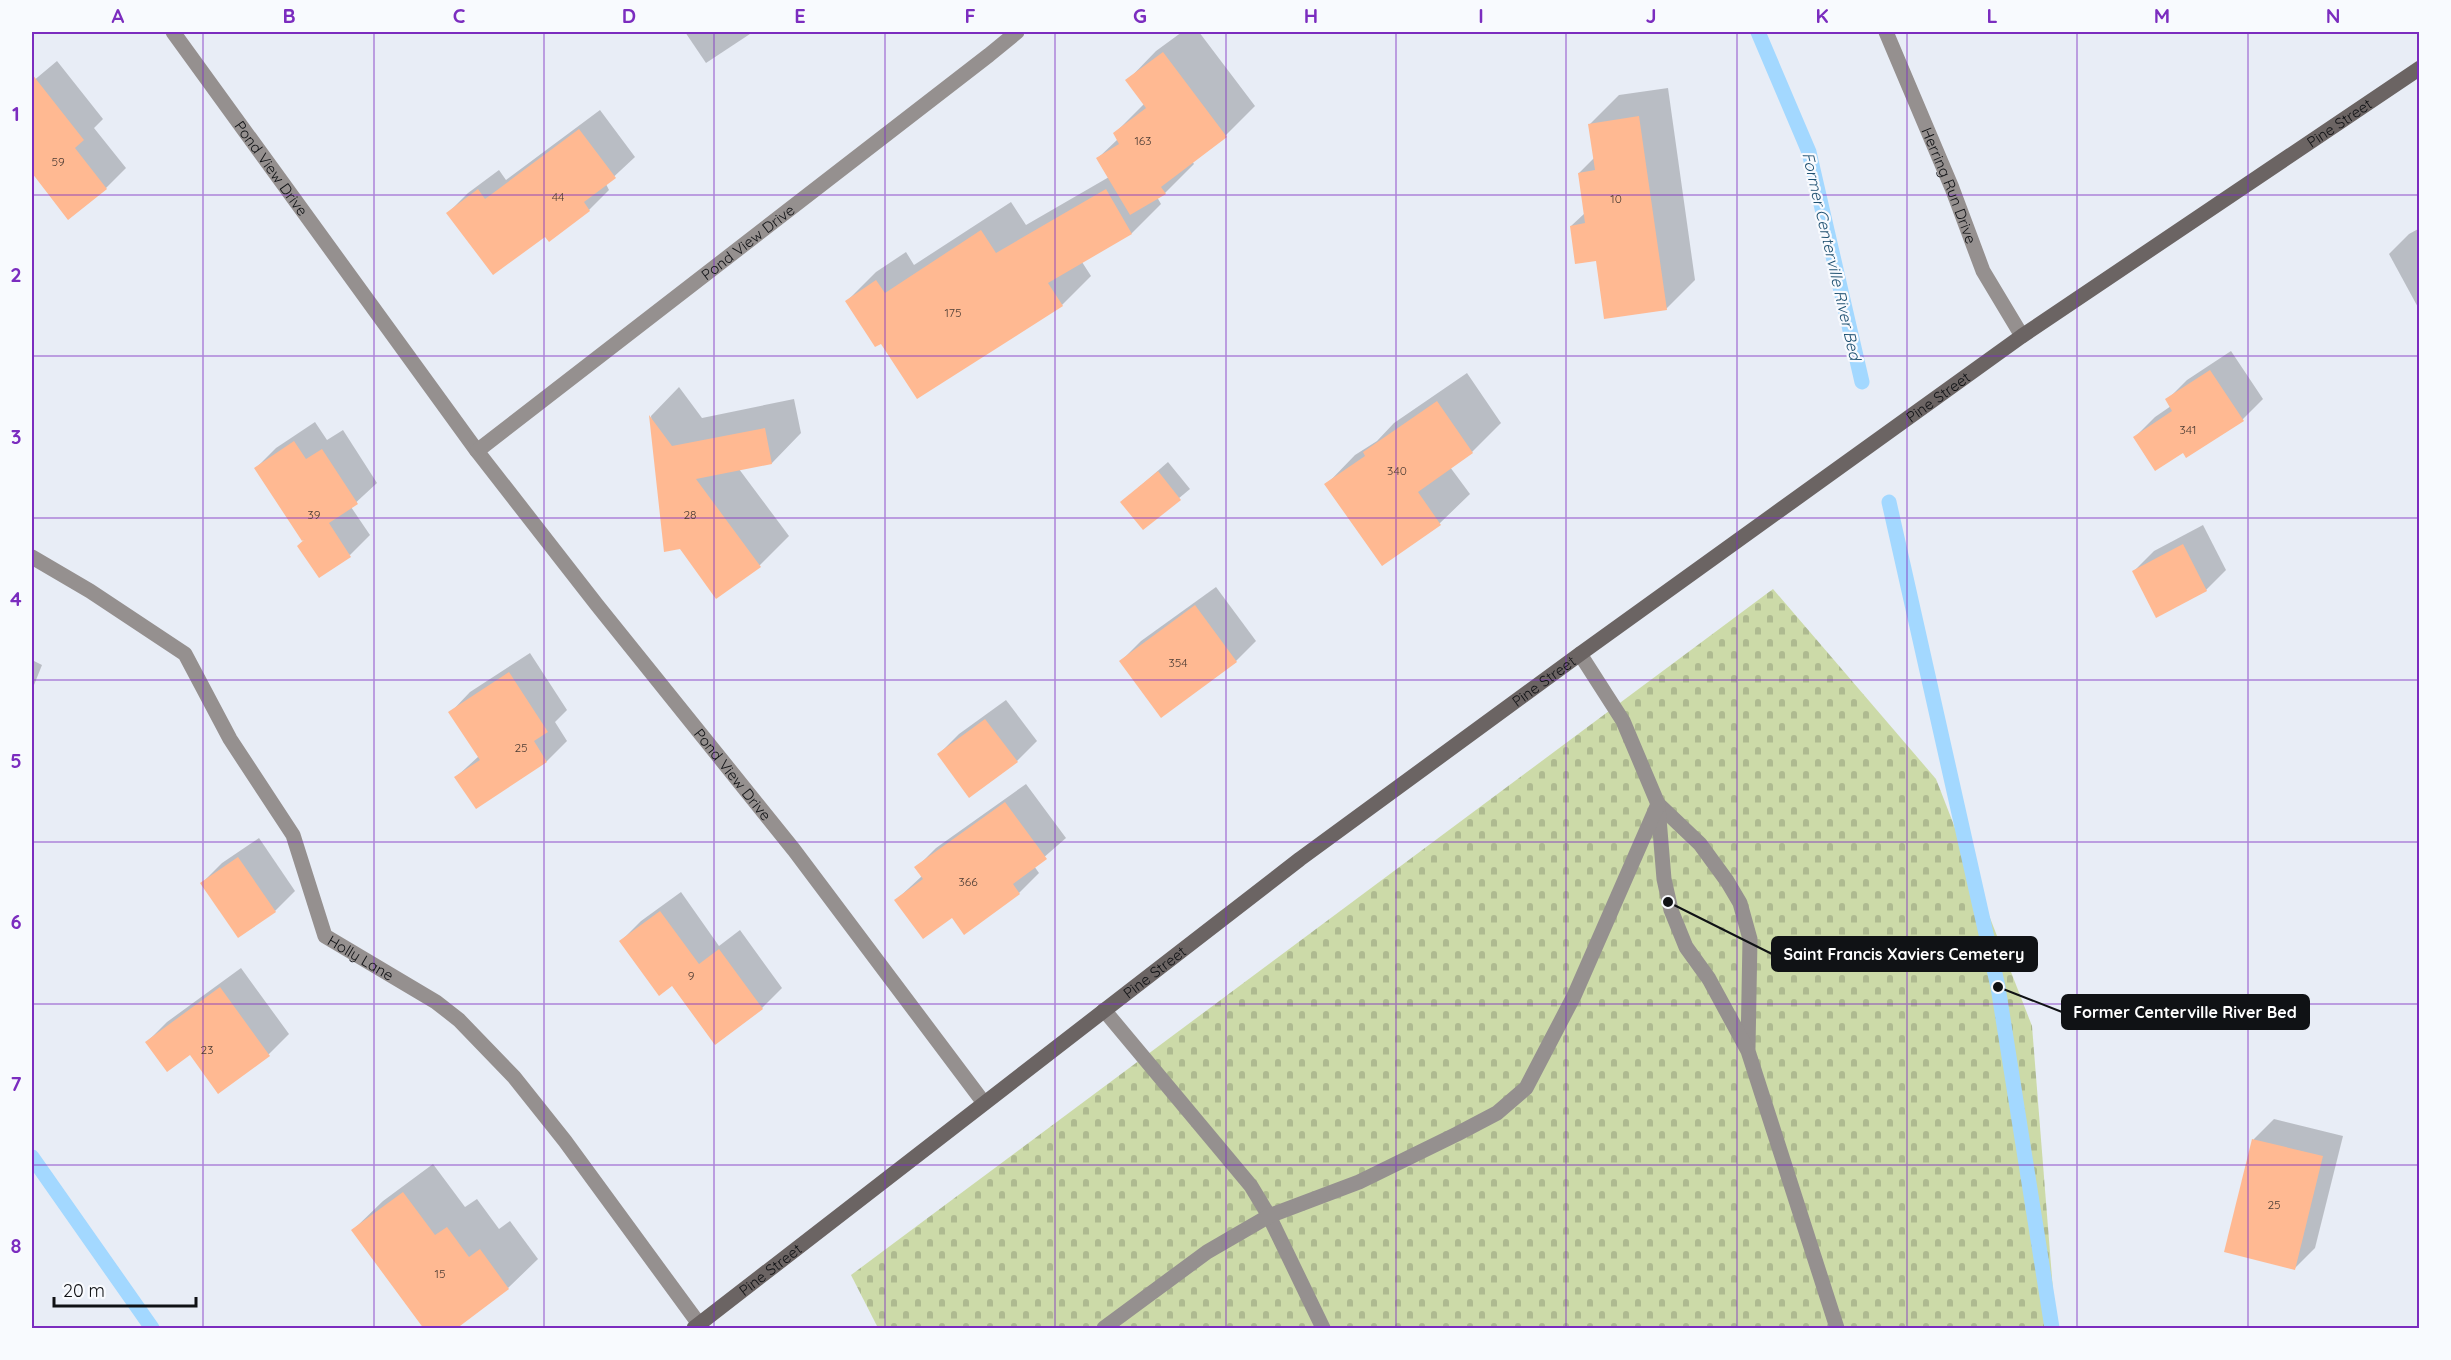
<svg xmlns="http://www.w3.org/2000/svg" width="2451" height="1360" viewBox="0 0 2451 1360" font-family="Quicksand,sans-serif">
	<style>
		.cemetery { fill: url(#cemetery-stones) }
		.shadow { fill: #0003 }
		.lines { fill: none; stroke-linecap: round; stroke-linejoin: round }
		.stream { stroke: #a3d8ff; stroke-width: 15 }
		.building { fill: #ffb992 }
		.service { stroke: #95908f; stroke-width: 15 }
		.minor { stroke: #95908f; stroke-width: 15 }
		.secondary { stroke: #6b6463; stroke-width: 15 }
		.grid { fill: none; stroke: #7b2cbf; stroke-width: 1.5; stroke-opacity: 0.55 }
		.labels { text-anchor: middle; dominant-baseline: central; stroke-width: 4.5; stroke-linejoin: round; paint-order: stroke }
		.number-label { font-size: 12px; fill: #4c3c34 }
		.street-label { font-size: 15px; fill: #101215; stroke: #f8fafe }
		.water-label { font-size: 16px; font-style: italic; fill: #1f5171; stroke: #f8fafe }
		.leader { fill: none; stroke: #101215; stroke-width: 2 }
		.callout-dot { fill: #101215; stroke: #f8fafe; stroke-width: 2 }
		.callout { fill: #101215; stroke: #101215; stroke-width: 2 }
		.callout-label { font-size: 16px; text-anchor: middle; font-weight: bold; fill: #fff }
		.neatline { fill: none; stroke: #7b2cbf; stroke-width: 2 }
		.grid-label { font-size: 20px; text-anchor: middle; font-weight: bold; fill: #7b2cbf }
	</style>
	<defs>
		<pattern id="cemetery-stones" width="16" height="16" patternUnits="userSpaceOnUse" patternTransform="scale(1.5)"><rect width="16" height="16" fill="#ccdaa8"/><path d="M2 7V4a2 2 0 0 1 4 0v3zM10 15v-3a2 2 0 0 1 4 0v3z" fill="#aeba90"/></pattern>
	</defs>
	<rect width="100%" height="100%" fill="#e8edf6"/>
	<!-- cemetery -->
	<path class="cemetery" d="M 1773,589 L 1936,779 L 2032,1026 L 2056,1328 L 878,1328 L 851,1275 Z"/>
	<!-- shadow -->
	<g class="shadow">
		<path d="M 685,32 L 753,32 L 706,63 Z"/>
		<path d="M 1182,32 L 1199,32 L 1255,106 L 1226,135 L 1192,161 L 1194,164 L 1165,193 L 1157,197 L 1161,204 L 1132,233 L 1082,262 L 1091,276 L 1062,305 L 881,342 L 847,301 L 876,272 L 906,252 L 914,265 L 1011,202 L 1026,225 L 1109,177 L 1098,158 L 1118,139 L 1115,133 L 1144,104 L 1127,81 L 1156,51 Z"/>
		<path d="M 57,61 L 103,119 L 94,128 L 126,168 L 106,188 L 68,218 L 32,171 L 32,82 Z"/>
		<path d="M 1668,88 L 1695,280 L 1666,309 L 1597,259 L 1571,226 L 1585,213 L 1579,173 L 1594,158 L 1590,124 L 1619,95 Z"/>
		<path d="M 600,110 L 635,157 L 606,184 L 609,190 L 589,210 L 549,240 L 545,234 L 448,213 L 468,193 L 499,170 L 506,180 Z"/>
		<path d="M 2420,228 L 2420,311 L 2389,254 L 2409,234 Z"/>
		<path d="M 2231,351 L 2263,399 L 2243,419 L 2183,451 L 2135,437 L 2155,417 L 2171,406 L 2167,400 L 2187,380 Z"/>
		<path d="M 1467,373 L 1501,423 L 1472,452 L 1450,467 L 1470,494 L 1440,523 L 1383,564 L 1326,485 L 1355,455 L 1377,441 L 1394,423 Z"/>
		<path d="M 679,387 L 702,418 L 794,399 L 801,433 L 772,463 L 739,469 L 789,536 L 760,565 L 717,597 L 680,548 L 665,551 L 651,416 Z"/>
		<path d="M 315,422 L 327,440 L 343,430 L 377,483 L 351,507 L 370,535 L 350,555 L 304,541 L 256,468 L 276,448 Z"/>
		<path d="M 1168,462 L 1190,489 L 1143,528 L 1122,502 Z"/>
		<path d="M 2203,525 L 2226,570 L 2206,590 L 2134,571 L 2154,551 Z"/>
		<path d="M 1216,587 L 1256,641 L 1236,661 L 1121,661 L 1141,641 Z"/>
		<path d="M 530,653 L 567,710 L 555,722 L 567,741 L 547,761 L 476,807 L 456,777 L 479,756 L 450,713 L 470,692 Z"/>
		<path d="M 32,660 L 42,665 L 32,690 Z"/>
		<path d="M 1006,700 L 1037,741 L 1017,761 L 939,754 L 959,734 Z"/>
		<path d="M 1026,784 L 1066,838 L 1034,866 L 1039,873 L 1019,893 L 952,916 L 896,900 L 922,876 L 916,868 L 936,848 Z"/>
		<path d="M 259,838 L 295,891 L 275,911 L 202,883 L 222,863 Z"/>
		<path d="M 681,892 L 719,946 L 740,930 L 782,988 L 762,1008 L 672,984 L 621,941 L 641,921 Z"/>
		<path d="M 241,968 L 289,1034 L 269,1054 L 218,1092 L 190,1053 L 147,1042 L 167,1022 Z"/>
		<path d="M 2274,1119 L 2343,1136 L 2315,1248 L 2294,1269 L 2226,1251 L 2254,1139 Z"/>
		<path d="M 433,1164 L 465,1207 L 477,1199 L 499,1229 L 510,1221 L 538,1259 L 508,1288 L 353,1230 L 383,1201 Z"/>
	</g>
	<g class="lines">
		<!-- stream -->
		<g class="stream">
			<path d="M 1758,32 L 1809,152 L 1862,382"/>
			<path d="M 1889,502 L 1998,987 L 2052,1328"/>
			<path d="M 32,1157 L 152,1328"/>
		</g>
	</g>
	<!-- building -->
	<g class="building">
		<path d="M 1163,52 L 1227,137 L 1161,187 L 1166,194 L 1130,215 L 1096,158 L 1119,144 L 1113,133 L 1146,108 L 1125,80 Z"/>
		<path d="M 32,74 L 84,140 L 75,148 L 107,189 L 68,220 L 32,173 Z"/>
		<path d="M 1639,116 L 1667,310 L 1604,319 L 1596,261 L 1575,264 L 1570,226 L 1585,223 L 1578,173 L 1595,170 L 1588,124 Z"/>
		<path d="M 579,129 L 616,178 L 584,202 L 590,211 L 549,242 L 545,237 L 493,275 L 446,213 L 478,189 L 485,199 Z"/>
		<path d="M 1106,189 L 1132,234 L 1048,283 L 1063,306 L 917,399 L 881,344 L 875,347 L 845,301 L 876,280 L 885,293 L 981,230 L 996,253 Z"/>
		<path d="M 2210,370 L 2244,421 L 2186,458 L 2183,453 L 2155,471 L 2133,437 L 2172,411 L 2165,399 Z"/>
		<path d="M 1437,401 L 1473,453 L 1418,492 L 1441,525 L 1382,566 L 1324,484 L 1365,456 L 1363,452 Z"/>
		<path d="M 649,415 L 672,446 L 765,428 L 772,464 L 696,479 L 761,567 L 716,599 L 680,549 L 664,552 Z"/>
		<path d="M 294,441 L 306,459 L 322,449 L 358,504 L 329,523 L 351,557 L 319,578 L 297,546 L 305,539 L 302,541 L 254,468 Z"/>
		<path d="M 1158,471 L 1181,500 L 1143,530 L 1120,502 Z"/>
		<path d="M 2183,544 L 2207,591 L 2156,618 L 2132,571 Z"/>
		<path d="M 1195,605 L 1237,662 L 1161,718 L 1119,661 Z"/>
		<path d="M 509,672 L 548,732 L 534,741 L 547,762 L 476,809 L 454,777 L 480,760 L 448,712 Z"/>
		<path d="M 985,719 L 1018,762 L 969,798 L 937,754 Z"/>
		<path d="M 1005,802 L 1047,859 L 1013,884 L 1020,894 L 964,935 L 952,918 L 923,939 L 894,900 L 923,879 L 914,867 Z"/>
		<path d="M 238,857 L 276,912 L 238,938 L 200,883 Z"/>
		<path d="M 660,911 L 699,964 L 719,949 L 763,1009 L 715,1045 L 672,986 L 659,996 L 619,941 Z"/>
		<path d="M 220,987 L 270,1056 L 218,1094 L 190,1055 L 167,1072 L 145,1042 Z"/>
		<path d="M 2252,1139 L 2323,1156 L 2295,1270 L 2224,1252 Z"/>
		<path d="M 403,1192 L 435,1235 L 447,1227 L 469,1257 L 480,1249 L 509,1289 L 456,1329 L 424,1329 L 351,1230 Z"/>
	</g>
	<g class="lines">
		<!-- service -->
		<g class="service">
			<path d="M 1658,804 L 1700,844 L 1727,881 L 1740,903 L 1750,939 L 1748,1048"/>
			<path d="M 1658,806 L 1664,879 L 1671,910 L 1686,947 L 1709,979 L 1748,1051 L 1837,1328"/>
			<path d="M 1104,1010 L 1251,1186 L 1269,1216 L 1323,1328"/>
			<path d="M 1104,1328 L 1207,1252 L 1269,1216 L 1359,1182 L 1457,1134 L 1497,1113 L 1526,1088 L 1574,996 L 1658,804 L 1623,721 L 1580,654"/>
		</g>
		<!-- minor -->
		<g class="minor">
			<path id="s1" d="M 173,32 L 477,451 L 597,605 L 794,850 L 984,1103"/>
			<path id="s2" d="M 1886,32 L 1952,188 L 1983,271 L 2022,336"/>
			<path id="s3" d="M 477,451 L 989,55 L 1017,32"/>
			<path id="s4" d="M 32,557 L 90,591 L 185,654 L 230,739 L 293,835 L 325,936 L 436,1002 L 459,1020 L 514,1077 L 565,1141 L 699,1324"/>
		</g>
		<!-- secondary -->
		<path class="secondary" id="s5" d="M 694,1328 L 1300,859 L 1580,654 L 2022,336 L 2420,68"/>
	</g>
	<!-- grid -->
	<path class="grid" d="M 203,32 L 203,1328M 374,32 L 374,1328M 544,32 L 544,1328M 714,32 L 714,1328M 885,32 L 885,1328M 1055,32 L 1055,1328M 1226,32 L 1226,1328M 1396,32 L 1396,1328M 1566,32 L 1566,1328M 1737,32 L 1737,1328M 1907,32 L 1907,1328M 2077,32 L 2077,1328M 2248,32 L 2248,1328M 32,195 L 2420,195M 32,356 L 2420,356M 32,518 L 2420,518M 32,680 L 2420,680M 32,842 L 2420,842M 32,1004 L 2420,1004M 32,1165 L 2420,1165"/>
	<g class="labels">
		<!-- number labels -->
		<g class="number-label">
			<text x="1143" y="140">163</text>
			<text x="58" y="161">59</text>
			<text x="558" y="196">44</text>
			<text x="1616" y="198">10</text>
			<text x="953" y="312">175</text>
			<text x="2188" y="429">341</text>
			<text x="1397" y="470">340</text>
			<text x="314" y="514">39</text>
			<text x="690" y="514">28</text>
			<text x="1178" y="662">354</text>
			<text x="521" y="747">25</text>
			<text x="968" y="881">366</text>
			<text x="691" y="975">9</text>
			<text x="207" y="1049">23</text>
			<text x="2274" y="1204">25</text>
			<text x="440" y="1273">15</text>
		</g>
		<!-- street labels -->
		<g class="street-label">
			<text stroke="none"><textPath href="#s5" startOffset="2040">Pine Street</textPath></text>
			<text stroke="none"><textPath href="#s1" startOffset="168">Pond View Drive</textPath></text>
			<text stroke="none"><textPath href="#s2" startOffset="166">Herring Run Drive</textPath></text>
			<text stroke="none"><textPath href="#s3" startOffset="342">Pond View Drive</textPath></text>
			<text stroke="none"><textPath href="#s5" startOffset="1554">Pine Street</textPath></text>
			<text stroke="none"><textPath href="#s5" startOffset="1068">Pine Street</textPath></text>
			<text stroke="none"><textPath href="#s1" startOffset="930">Pond View Drive</textPath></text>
			<text stroke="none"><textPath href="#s4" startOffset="540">Holly Lane</textPath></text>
			<text stroke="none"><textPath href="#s5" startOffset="582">Pine Street</textPath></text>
			<text stroke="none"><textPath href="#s5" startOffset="96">Pine Street</textPath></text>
		</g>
		<!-- water labels -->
		<g class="water-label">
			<text transform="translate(1832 256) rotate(77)">Former Centerville River Bed</text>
		</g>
	</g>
	<!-- callouts -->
	<path class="leader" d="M1668 902L1772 954M1998 987L2062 1012"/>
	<g class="callout-dot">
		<circle cx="1668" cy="902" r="6"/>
		<circle cx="1998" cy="987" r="6"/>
	</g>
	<g class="callout">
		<rect x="1772" y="937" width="265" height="34" rx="6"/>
		<rect x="2062" y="995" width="247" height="34" rx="6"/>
	</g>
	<g class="callout-label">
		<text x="1904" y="960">Saint Francis Xaviers Cemetery</text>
		<text x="2185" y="1018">Former Centerville River Bed</text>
	</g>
	<!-- border -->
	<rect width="2451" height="1360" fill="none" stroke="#f8fafe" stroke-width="66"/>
	<!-- scale -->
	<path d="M54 1297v9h142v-9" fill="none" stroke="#101215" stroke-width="3"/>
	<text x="63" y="1297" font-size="18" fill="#101215" stroke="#f8fafe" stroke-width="4.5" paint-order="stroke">20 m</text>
	<rect x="33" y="33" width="2385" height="1294" class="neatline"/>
	<g class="grid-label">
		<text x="118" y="23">A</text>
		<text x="289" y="23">B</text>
		<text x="459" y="23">C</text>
		<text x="629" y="23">D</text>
		<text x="800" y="23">E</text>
		<text x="970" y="23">F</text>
		<text x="1140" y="23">G</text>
		<text x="1311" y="23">H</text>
		<text x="1481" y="23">I</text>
		<text x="1651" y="23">J</text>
		<text x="1822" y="23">K</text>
		<text x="1992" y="23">L</text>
		<text x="2162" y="23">M</text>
		<text x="2333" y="23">N</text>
		<text x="16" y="121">1</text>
		<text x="16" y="282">2</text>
		<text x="16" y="444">3</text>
		<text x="16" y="606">4</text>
		<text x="16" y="768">5</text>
		<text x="16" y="929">6</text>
		<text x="16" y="1091">7</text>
		<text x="16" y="1253">8</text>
	</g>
</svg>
